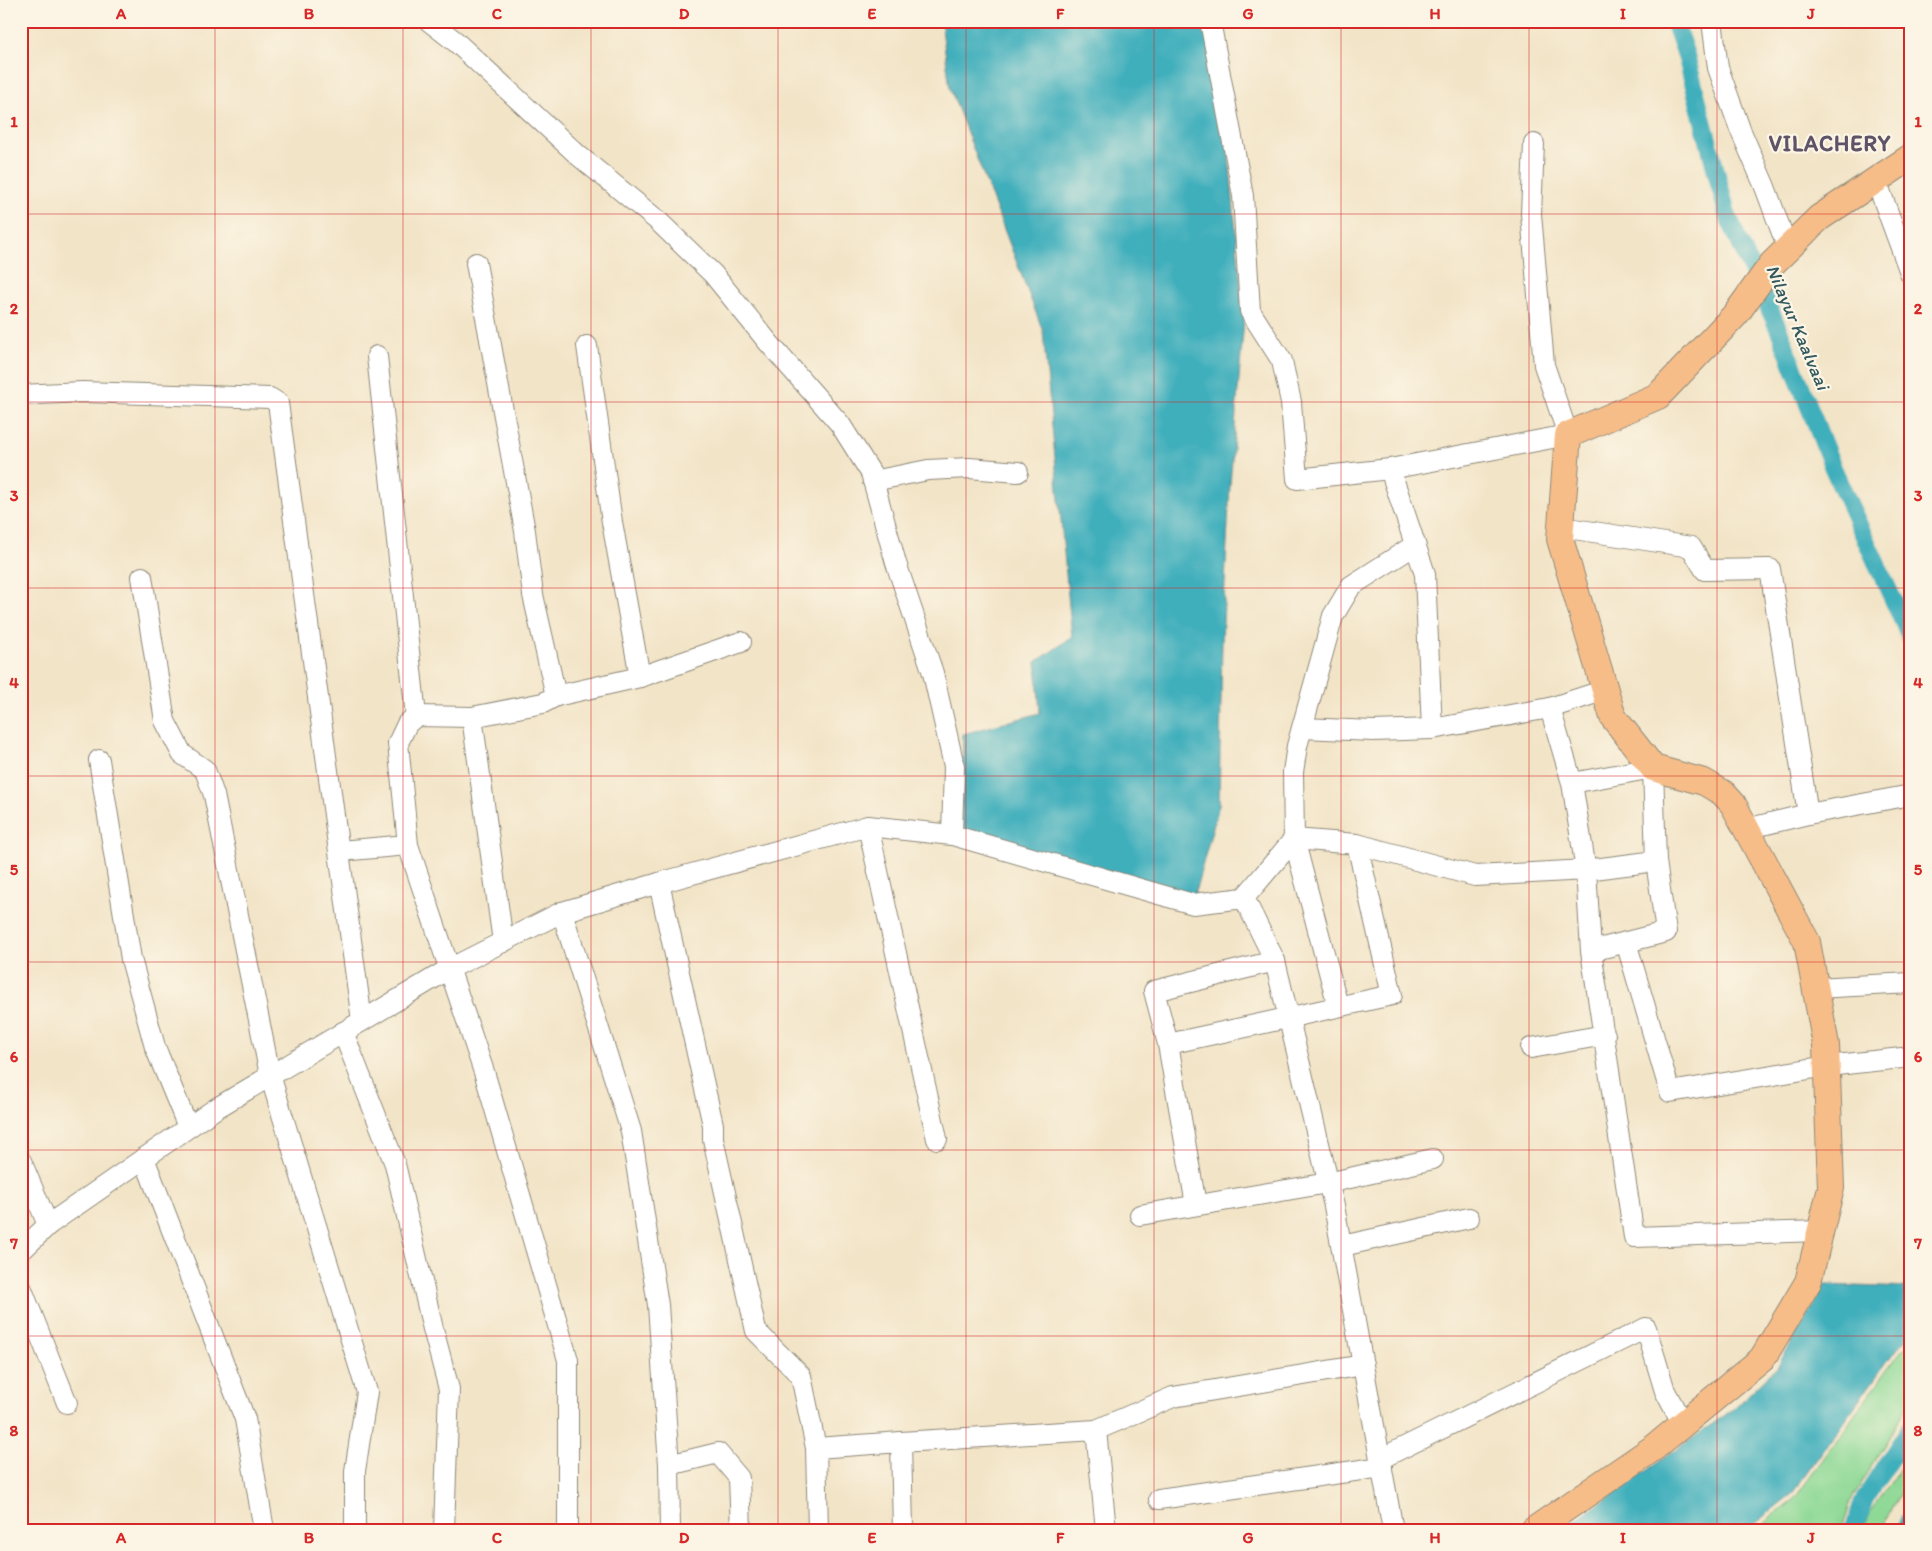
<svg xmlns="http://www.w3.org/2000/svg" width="1932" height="1551" viewBox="0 0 1932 1551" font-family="Itim,sans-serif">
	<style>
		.green { fill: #8fd996; stroke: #5d8260 }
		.water { fill: #40afbc; stroke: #366d74 }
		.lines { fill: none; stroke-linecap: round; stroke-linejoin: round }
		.canal { stroke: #40afbc; stroke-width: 18 }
		.minor-casing { stroke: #8e8879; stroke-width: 22 }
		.major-casing { stroke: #8e8879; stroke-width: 28 }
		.minor { stroke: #fff; stroke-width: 20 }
		.major { stroke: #f7bd88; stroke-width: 26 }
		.grid { fill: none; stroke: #d62828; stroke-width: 1; stroke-opacity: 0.55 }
		.labels { text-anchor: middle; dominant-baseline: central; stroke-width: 4.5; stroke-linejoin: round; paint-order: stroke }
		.water-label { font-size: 19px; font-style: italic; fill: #32595e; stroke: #fcf5e5 }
		.district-label { font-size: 22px; font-weight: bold; letter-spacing: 1px; fill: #5e5367; stroke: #fcf5e5 }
		.neatline { fill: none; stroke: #d62828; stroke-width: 2 }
		.grid-label { font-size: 16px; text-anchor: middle; font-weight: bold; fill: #d62828 }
	</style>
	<rect width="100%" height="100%" fill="#fcf5e5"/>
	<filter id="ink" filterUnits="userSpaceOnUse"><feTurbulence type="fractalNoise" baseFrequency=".02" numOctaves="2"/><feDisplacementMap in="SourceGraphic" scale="10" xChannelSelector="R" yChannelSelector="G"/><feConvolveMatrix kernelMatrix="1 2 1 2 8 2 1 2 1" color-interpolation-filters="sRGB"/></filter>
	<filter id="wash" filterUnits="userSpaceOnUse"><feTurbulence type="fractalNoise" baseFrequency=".0096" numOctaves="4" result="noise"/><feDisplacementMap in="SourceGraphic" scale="20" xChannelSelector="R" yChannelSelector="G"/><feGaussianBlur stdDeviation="1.12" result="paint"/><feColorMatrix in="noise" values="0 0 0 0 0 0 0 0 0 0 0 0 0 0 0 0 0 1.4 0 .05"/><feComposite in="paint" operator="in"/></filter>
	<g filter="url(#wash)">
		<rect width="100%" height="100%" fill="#f2e4c7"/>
		<!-- green -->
		<g class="green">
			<path d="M 1911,1344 L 1911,1401 L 1853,1497 L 1841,1530 L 1755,1530 L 1795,1498 L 1901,1351 Z"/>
			<path d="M 1911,1454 L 1911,1473 L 1881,1530 L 1863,1530 L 1869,1513 Z"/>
		</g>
		<!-- water -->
		<g class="water">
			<path d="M 941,21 L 1204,21 L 1224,102 L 1244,320 L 1230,484 L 1222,642 L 1219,805 L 1194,896 L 961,832 L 963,734 L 1040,713 L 1036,662 L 1072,637 L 1043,331 L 950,88 Z"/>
			<path d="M 1825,1285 L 1911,1288 L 1911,1336 L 1897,1348 L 1791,1495 L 1746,1530 L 1562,1530 L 1735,1408 L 1777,1367 Z"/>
		</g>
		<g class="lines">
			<!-- canal -->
			<g class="canal">
				<path d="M 1674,21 L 1686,55 L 1727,214 L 1781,335 L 1833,468 L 1911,639"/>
				<path d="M 1853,1530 L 1865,1498 L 1911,1427"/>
				<path d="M 1905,1530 L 1911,1515"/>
			</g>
		</g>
	</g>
	<g filter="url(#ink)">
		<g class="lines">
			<defs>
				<g id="minor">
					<path d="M 429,21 L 456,42 L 579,156 L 657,220 L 713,274 L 768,342 L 840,424 L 871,473 L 896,563 L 933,673 L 954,766 L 952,835"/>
					<path d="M 1210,21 L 1243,196 L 1250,311 L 1282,361 L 1291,402 L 1297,479 L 1390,469"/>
					<path d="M 1712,21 L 1718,68 L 1740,129 L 1765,187 L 1788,249"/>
					<path d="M 1534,144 L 1531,214 L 1544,365 L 1568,435 L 1390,469 L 1425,574 L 1432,729 L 1550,708 L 1605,690"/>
					<path d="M 1876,180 L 1911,275"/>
					<path d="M 476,263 L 525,531 L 533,595 L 556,696"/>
					<path d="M 587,346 L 612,522 L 640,677"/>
					<path d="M 377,356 L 416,716"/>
					<path d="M 21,395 L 82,392 L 270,398 L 278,403 L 362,1021"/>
					<path d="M 873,481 L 928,470 L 969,468 L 1018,472"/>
					<path d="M 1561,527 L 1691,547 L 1705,570 L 1770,569 L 1808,814"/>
					<path d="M 142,577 L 165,721 L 182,754 L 205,770 L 214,795 L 270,1075 L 367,1392 L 355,1471 L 355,1530"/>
					<path d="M 1550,708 L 1572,783"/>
					<path d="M 472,717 L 503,942"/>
					<path d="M 1302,728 L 1373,731 L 1432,729"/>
					<path d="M 99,760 L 131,959 L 155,1047 L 188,1127"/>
					<path d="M 868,826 L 937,1139"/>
					<path d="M 1746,829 L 1808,814 L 1911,795"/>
					<path d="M 340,851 L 408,845"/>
					<path d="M 659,883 L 713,1125 L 713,1139 L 756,1331 L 801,1376 L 816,1448"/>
					<path d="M 1244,898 L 1294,839 L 1357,844 L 1475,876 L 1586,870 L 1656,861 L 1653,768 L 1572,783 L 1586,870 L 1591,951 L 1634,1237 L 1821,1231"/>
					<path d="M 562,912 L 631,1131 L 658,1305 L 669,1465 L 718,1453 L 739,1478 L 741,1530"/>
					<path d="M 1626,942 L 1670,1092 L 1827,1066 L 1911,1057"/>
					<path d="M 1591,951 L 1666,932 L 1656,861"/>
					<path d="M 1275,961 L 1154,991 L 1168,1044 L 1392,995 L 1357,844"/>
					<path d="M 1815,988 L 1911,983"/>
					<path d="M 1338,1006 L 1294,839 L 1293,772 L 1297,746 L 1333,616 L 1351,586 L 1415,545"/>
					<path d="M 343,1032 L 395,1164 L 433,1329 L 449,1389 L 444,1530"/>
					<path d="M 1168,1044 L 1196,1205"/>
					<path d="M 1531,1048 L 1605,1035"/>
					<path d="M 144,1158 L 245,1419 L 264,1530"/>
					<path d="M 21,1161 L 48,1225"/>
					<path d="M 1140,1215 L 1328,1183 L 1433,1159"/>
					<path d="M 1342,1246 L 1469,1218"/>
					<path d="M 21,1251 L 48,1225 L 215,1109 L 449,969 L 562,912 L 659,883 L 868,826 L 952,835 L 1193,904 L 1244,898 L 1275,961 L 1334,1206 L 1393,1530"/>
					<path d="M 21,1287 L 67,1403"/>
					<path d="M 1096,1430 L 1106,1530"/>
					<path d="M 1380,1459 L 1646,1328 L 1665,1391 L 1683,1425"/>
					<path d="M 669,1465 L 670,1530"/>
					<path d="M 1159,1499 L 1382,1467"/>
					<path d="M 568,1530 L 568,1360 L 485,1075 L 408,845 L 398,743 L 407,724 L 416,716 L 472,717 L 543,703 L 556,696 L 640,677 L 741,642"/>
					<path d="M 818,1530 L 816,1448 L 901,1442"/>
					<path d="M 903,1530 L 901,1442 L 1096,1430 L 1173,1397 L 1363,1365"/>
				</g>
				<path id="major" d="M 1534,1530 L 1655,1447 L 1762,1359 L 1808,1282 L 1831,1188 L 1826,1045 L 1807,942 L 1733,804 L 1723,793 L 1704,782 L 1653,768 L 1613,717 L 1560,539 L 1568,435 L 1658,396 L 1736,314 L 1772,264 L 1819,218 L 1911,157"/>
			</defs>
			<!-- minor casing -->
			<use href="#minor" class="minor-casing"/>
			<!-- major casing -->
			<use href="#major" class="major-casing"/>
			<!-- minor -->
			<use href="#minor" class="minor"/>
			<!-- major -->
			<use href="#major" class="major"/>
		</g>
	</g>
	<!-- grid -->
	<path class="grid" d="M 215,21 L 215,1530M 403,21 L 403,1530M 591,21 L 591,1530M 778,21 L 778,1530M 966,21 L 966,1530M 1154,21 L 1154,1530M 1341,21 L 1341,1530M 1529,21 L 1529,1530M 1717,21 L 1717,1530M 21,214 L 1911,214M 21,402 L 1911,402M 21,588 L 1911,588M 21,776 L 1911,776M 21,962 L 1911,962M 21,1150 L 1911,1150M 21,1336 L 1911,1336"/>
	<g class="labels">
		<!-- water labels -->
		<g class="water-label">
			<text transform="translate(1798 327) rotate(67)">Nilayur Kaalvaai</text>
		</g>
		<!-- district labels -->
		<g class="district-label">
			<text x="1830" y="143">VILACHERY</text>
		</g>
	</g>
	<!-- margin -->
	<rect width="1932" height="1551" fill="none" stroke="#fcf5e5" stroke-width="55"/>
	<rect x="28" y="28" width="1876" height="1496" class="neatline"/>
	<g class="grid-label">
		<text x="121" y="19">A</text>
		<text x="309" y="19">B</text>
		<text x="497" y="19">C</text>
		<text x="684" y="19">D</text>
		<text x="872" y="19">E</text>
		<text x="1060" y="19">F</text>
		<text x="1248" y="19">G</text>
		<text x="1435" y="19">H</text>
		<text x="1623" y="19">I</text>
		<text x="1811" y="19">J</text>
		<text x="14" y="127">1</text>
		<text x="1918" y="127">1</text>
		<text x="14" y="314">2</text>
		<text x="1918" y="314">2</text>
		<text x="14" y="501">3</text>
		<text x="1918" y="501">3</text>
		<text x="14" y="688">4</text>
		<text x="1918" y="688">4</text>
		<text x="14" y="875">5</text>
		<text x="1918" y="875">5</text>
		<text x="14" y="1062">6</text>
		<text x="1918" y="1062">6</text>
		<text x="14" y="1249">7</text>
		<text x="1918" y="1249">7</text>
		<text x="14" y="1436">8</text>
		<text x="1918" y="1436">8</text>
		<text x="121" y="1543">A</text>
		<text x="309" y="1543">B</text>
		<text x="497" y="1543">C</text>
		<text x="684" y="1543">D</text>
		<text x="872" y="1543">E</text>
		<text x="1060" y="1543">F</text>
		<text x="1248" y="1543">G</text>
		<text x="1435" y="1543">H</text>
		<text x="1623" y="1543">I</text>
		<text x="1811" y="1543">J</text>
	</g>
</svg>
